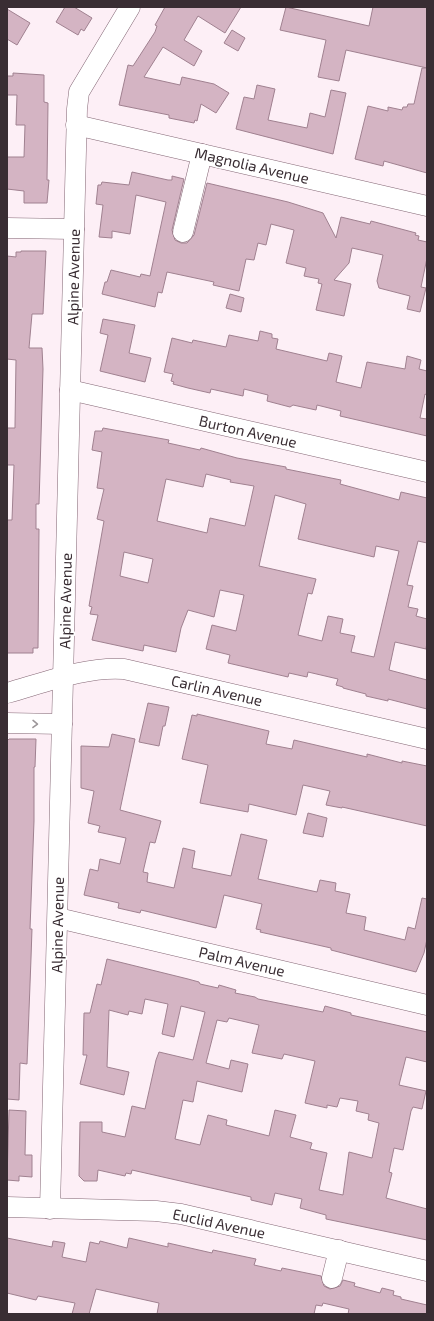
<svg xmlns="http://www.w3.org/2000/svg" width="434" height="1321" viewBox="0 0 434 1321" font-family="'Exo 2',sans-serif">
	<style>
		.building { fill: #d4b4c3; stroke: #a08190; fill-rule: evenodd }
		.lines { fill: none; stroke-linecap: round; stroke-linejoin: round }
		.minor-casing { stroke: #846775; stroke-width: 21 }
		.minor { stroke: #fff; stroke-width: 20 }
		.oneway { stroke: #9c9699 }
		.labels { text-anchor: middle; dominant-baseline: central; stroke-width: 3.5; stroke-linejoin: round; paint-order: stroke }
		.street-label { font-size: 15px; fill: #392d33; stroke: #fff }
	</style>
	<rect width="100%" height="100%" fill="#fdeff6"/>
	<!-- building -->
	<g class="building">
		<path d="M 65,7 L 74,7 L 92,18 L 84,31 L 81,29 L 78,35 L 56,22 Z"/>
		<path d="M 165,7 L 241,7 L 225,33 L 198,16 L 184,40 L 202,51 L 194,66 L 163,47 L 144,77 L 180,85 L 182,77 L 214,84 L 229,93 L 216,113 L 201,104 L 197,121 L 195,120 L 194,123 L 169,118 L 169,115 L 119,105 L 128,65 L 133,66 L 155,32 L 157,26 L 155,25 Z"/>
		<path d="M 286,7 L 369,26 L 373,7 L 427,7 L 427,68 L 346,50 L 339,81 L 318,77 L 326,40 L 280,30 Z"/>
		<path d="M 7,9 L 30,23 L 17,45 L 7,39 Z"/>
		<path d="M 232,30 L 245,38 L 238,51 L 224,43 Z"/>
		<path d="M 422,68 L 427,68 L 427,173 L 384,161 L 383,166 L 355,159 L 368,106 L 388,111 L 388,107 L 402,110 L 403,107 L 407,107 L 408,104 L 414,104 Z"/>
		<path d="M 13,73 L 44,75 L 44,102 L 48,103 L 47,180 L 49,180 L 47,203 L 24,203 L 24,191 L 7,189 L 7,157 L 24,157 L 25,125 L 16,125 L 17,95 L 7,95 L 7,76 L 13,76 Z"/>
		<path d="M 257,85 L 275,89 L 268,120 L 307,128 L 310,113 L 325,117 L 331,90 L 346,93 L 333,154 L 236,129 L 244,97 L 254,99 Z"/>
		<path d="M 132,172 L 168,180 L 172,180 L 172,176 L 184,179 L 172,230 L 175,240 L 181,243 L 187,243 L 194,235 L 207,183 L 288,202 L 323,213 L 336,238 L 341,217 L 370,224 L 371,221 L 416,233 L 415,235 L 419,236 L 418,240 L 427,242 L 427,258 L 421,287 L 426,288 L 420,312 L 407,309 L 410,296 L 379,288 L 377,281 L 383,255 L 352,248 L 349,263 L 334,280 L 351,284 L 344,316 L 316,310 L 322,284 L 318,283 L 319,279 L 304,276 L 306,268 L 286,263 L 294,230 L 271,224 L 266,245 L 258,243 L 254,260 L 246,259 L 239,291 L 213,285 L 214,282 L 167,272 L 162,293 L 158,292 L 155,307 L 102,294 L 105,282 L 107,282 L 111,270 L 140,277 L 141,274 L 150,276 L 166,202 L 136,195 L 130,234 L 112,231 L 112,238 L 99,237 L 103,205 L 96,204 L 98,185 L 101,185 L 102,182 L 129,185 Z"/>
		<path d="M 21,251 L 46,251 L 43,314 L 32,314 L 29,348 L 42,348 L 43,369 L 39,504 L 36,504 L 36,529 L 39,529 L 38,648 L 33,648 L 33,653 L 7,653 L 7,520 L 12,520 L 14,465 L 7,465 L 7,428 L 15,428 L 15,425 L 16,360 L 7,359 L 7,256 L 16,257 L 16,252 L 21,252 Z"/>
		<path d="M 230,294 L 244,298 L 241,312 L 226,308 Z"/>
		<path d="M 103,319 L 135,325 L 129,353 L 151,358 L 145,382 L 100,371 L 108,335 L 100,333 Z"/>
		<path d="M 260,331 L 272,334 L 272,338 L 278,339 L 276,349 L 327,361 L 329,353 L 342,356 L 336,382 L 361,388 L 367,362 L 405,369 L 407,356 L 421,360 L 419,369 L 427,371 L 427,395 L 425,394 L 420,418 L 427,419 L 427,436 L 340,416 L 341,411 L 317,405 L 316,410 L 293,405 L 290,407 L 267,401 L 268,395 L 244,389 L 243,396 L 211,389 L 210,393 L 188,388 L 173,384 L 174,382 L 171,381 L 173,374 L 164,372 L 172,338 L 192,343 L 193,340 L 226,347 L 229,335 L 258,341 Z"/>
		<path d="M 103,428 L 169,440 L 168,443 L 200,450 L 201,448 L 237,458 L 286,467 L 286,469 L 341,480 L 340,484 L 399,500 L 401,492 L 427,498 L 427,543 L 418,541 L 407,585 L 413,586 L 408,607 L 418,609 L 416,616 L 427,619 L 427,642 L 426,649 L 395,642 L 389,670 L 427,680 L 427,709 L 388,699 L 388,701 L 366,696 L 366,694 L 343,688 L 343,687 L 336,685 L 338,679 L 308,672 L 307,677 L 289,673 L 288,677 L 228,663 L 230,655 L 206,649 L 212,625 L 236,631 L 244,595 L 220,590 L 214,617 L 188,610 L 181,628 L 176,652 L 144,645 L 143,651 L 92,640 L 98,615 L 90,614 L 92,607 L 89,606 L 104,521 L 97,519 L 104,489 L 97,488 L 102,452 L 92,450 L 95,431 L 102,431 ZM 206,474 L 231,480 L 230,482 L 254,486 L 245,526 L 210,518 L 207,533 L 157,521 L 166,479 L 203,487 ZM 275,495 L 306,504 L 298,539 L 374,557 L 376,546 L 399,551 L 374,657 L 351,652 L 355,636 L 340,633 L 343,619 L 328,616 L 322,641 L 298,635 L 308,593 L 312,594 L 316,579 L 259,566 ZM 124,552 L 153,559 L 148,583 L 120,576 Z"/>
		<path d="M 148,703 L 169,707 L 165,726 L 163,726 L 159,746 L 139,742 Z"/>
		<path d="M 197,714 L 269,731 L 266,744 L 292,749 L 294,740 L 367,757 L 367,754 L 402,763 L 402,761 L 427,766 L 427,826 L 342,807 L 342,808 L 326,805 L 330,791 L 303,785 L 296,815 L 249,804 L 248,812 L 200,803 L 208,765 L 182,759 L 192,715 L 197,716 Z"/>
		<path d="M 112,734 L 135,739 L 120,810 L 161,821 L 155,843 L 150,842 L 143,872 L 148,873 L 147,882 L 174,888 L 183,848 L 195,851 L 192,868 L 231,876 L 241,834 L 267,840 L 258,879 L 317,892 L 320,880 L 336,883 L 335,891 L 350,894 L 346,913 L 366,917 L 364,930 L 405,940 L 408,927 L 415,929 L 422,898 L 427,899 L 427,939 L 424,953 L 416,972 L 331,950 L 331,948 L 260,932 L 261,930 L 256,929 L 262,904 L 224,895 L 216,928 L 141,910 L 140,913 L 118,908 L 119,903 L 84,895 L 90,869 L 98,871 L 100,859 L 120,864 L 126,838 L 98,832 L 100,826 L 88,823 L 94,791 L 81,788 L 81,746 L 109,747 Z"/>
		<path d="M 9,739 L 36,739 L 35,767 L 34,767 L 34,821 L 30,929 L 32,929 L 31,958 L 27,1064 L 20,1063 L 19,1100 L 7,1099 L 7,741 Z"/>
		<path d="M 308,813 L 327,818 L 323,837 L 303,833 Z"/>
		<path d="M 107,959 L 188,979 L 199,982 L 200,984 L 218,988 L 219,985 L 236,990 L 235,993 L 255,997 L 258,999 L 323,1012 L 325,1006 L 351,1013 L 351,1015 L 427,1032 L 427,1062 L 406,1057 L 399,1085 L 426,1091 L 422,1109 L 413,1107 L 411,1111 L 403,1150 L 394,1148 L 389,1172 L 392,1173 L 386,1198 L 427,1209 L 427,1240 L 326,1219 L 326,1215 L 300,1208 L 302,1199 L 275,1193 L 272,1205 L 251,1200 L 251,1197 L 132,1170 L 131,1174 L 126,1173 L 125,1176 L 98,1170 L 97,1181 L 84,1181 L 79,1176 L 80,1122 L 102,1122 L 102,1132 L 125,1137 L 132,1106 L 145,1109 L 156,1060 L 159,1052 L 193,1060 L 205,1012 L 181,1006 L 174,1037 L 162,1034 L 168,1004 L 145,999 L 142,1014 L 129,1011 L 128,1015 L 109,1010 L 107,1067 L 129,1072 L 124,1095 L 80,1084 L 87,1055 L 83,1055 L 84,1013 L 90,1013 L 97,984 L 101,985 ZM 229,1018 L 259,1025 L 252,1053 L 282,1059 L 284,1054 L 315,1061 L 305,1103 L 327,1108 L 327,1105 L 337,1107 L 340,1098 L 358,1101 L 356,1111 L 369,1114 L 368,1120 L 379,1123 L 372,1158 L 349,1152 L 343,1195 L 319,1190 L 327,1153 L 310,1149 L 312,1143 L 290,1137 L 296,1115 L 275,1110 L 269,1136 L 226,1125 L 227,1120 L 208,1115 L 200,1145 L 175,1139 L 183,1100 L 193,1102 L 197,1081 L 242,1092 L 248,1064 L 231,1060 L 229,1069 L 206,1063 L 217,1020 L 227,1022 Z"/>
		<path d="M 9,1110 L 26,1111 L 25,1155 L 32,1155 L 32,1177 L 19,1176 L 19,1181 L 7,1180 Z"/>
		<path d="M 7,1238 L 52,1247 L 53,1241 L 65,1243 L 62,1257 L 86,1262 L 90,1242 L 99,1244 L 100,1241 L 127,1248 L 129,1238 L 168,1247 L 168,1243 L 212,1253 L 213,1250 L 256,1259 L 254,1265 L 281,1271 L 282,1268 L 321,1276 L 324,1286 L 330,1289 L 340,1286 L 343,1280 L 355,1283 L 354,1286 L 380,1293 L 382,1288 L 394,1291 L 393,1295 L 401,1297 L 401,1299 L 427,1305 L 427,1314 L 348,1314 L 349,1309 L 323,1303 L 322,1306 L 316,1305 L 314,1314 L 157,1314 L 159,1303 L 96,1289 L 89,1314 L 72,1314 L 75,1303 L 38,1296 L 36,1300 L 7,1293 Z"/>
	</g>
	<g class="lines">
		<defs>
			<g id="minor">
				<path d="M 76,125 L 427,206"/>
				<path d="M 7,228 L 74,229"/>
				<path d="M 183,232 L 202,154"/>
				<path d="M 70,390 L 427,472"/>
				<path d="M 7,693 C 43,683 86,666 124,669 L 427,739"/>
				<path d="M 7,723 L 62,724"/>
				<path d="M 58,918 L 427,1005"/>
				<path d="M 7,1207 L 156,1211 L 181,1214 L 427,1271"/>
				<path d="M 50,1209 L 77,109 L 79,92 L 130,7"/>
				<path d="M 332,1278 L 339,1250"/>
			</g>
		</defs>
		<!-- minor casing -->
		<use href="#minor" class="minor-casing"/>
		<!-- minor -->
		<use href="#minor" class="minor"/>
	</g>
	<!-- one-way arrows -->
	<defs><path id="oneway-chevron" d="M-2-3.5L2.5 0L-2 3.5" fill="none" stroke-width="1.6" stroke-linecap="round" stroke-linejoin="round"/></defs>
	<use class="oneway" href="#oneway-chevron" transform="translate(35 724) rotate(1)"/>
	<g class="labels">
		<!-- street labels -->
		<g class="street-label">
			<text transform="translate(252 165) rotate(13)">Magnolia Avenue</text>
			<text transform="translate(73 277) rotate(-89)">Alpine Avenue</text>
			<text transform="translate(248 431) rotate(13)">Burton Avenue</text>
			<text transform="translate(65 601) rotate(-89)">Alpine Avenue</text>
			<text transform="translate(217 690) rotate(13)">Carlin Avenue</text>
			<text transform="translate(57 925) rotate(-89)">Alpine Avenue</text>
			<text transform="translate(242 961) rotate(13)">Palm Avenue</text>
			<text transform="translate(219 1223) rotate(12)">Euclid Avenue</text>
		</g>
	</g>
	<!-- border -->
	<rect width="434" height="1321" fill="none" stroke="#392d33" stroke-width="16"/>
</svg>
